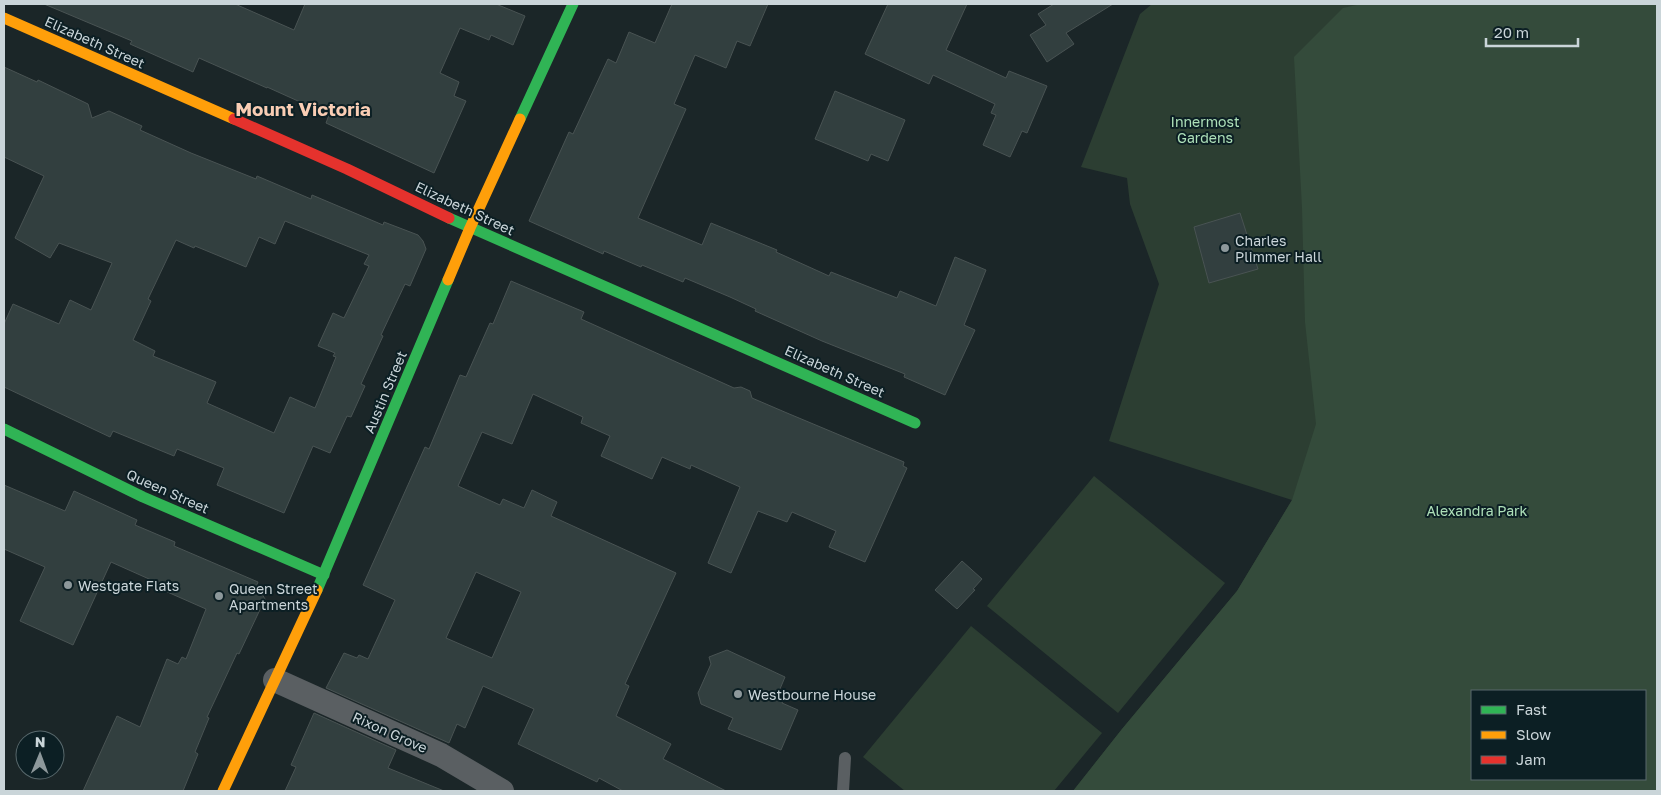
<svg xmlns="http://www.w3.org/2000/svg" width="1661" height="795" viewBox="0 0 1661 795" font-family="'Golos Text',sans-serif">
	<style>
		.green { fill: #2c3e32; fill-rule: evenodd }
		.forest { fill: #344b3b; fill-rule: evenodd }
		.building { fill: #323f3f; stroke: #495353; fill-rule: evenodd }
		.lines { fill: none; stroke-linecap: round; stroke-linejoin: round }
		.lane { stroke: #5a5f62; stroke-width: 12 }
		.street { stroke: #5a5f62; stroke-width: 24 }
		.fast { stroke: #30b455; stroke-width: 11 }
		.slow { stroke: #ff9f0a; stroke-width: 11 }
		.jam { stroke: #e5322d; stroke-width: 11 }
		.poi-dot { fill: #8d989b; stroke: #0c1f24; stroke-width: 2 }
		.labels { text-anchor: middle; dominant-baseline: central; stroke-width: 4; stroke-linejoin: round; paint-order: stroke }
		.street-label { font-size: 14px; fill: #cad5d9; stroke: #0c1f24 }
		.park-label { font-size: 14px; fill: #aee0b9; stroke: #0c1f24 }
		.poi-label { font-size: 14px; fill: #cad5d9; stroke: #0c1f24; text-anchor: start }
		.district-label { font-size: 19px; font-weight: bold; fill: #f9cdb4; stroke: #0c1f24 }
	</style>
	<rect width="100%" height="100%" fill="#1b2628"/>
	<!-- green -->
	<g class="green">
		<path d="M 1152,4 L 1657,4 L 1657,791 L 1073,791 L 1122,729 L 1237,591 L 1292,500 L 1109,441 L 1159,284 L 1130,204 L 1127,178 L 1081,167 L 1140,14 ZM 1472,691 L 1645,691 L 1645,779 L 1472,779 Z"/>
		<path d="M 1094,476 L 1225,583 L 1118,713 L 987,606 Z"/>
		<path d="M 971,626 L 1102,733 L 1054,791 L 905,791 L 863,757 Z"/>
	</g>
	<!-- forest -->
	<path class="forest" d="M 1361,4 L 1657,4 L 1657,791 L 1073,791 L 1122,729 L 1237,591 L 1292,500 L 1316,424 L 1305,322 L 1302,208 L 1294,57 L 1343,8 ZM 1472,691 L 1645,691 L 1645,779 L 1472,779 Z"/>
	<!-- building -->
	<g class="building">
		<path d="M 44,4 L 235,4 L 294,30 L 305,4 L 496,4 L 525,16 L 513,45 L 491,35 L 489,40 L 460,28 L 440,73 L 459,82 L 454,96 L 466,101 L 434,173 L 326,123 L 329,115 L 267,87 L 267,88 L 199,58 L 193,72 L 130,44 L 132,41 Z"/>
		<path d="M 672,4 L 768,4 L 750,46 L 737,41 L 726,68 L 695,55 L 674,104 L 686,109 L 638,218 L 702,245 L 711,223 L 777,250 L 776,252 L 829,276 L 831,272 L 897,298 L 900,291 L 936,306 L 955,257 L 986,270 L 964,325 L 975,330 L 945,395 L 904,377 L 905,374 L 822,341 L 755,311 L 756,309 L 730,297 L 685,278 L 683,282 L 642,265 L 641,267 L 604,251 L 603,254 L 529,221 L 569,132 L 573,134 L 608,59 L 616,63 L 629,32 L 655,43 Z"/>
		<path d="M 888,4 L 967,4 L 946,50 L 1006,78 L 1009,71 L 1047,86 L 1027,133 L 1022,131 L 1010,157 L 983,145 L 996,115 L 991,113 L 995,104 L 933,75 L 929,84 L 865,54 Z"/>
		<path d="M 1054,4 L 1113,4 L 1066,33 L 1074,44 L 1047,62 L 1030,35 L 1046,25 L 1038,14 Z"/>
		<path d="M 4,67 L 37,82 L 38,80 L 88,104 L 92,118 L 109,111 L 142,126 L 140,130 L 191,153 L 256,179 L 257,176 L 311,199 L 312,195 L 383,225 L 384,222 L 418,235 L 423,241 L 426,249 L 410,286 L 405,284 L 381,335 L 383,336 L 361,384 L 365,386 L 351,417 L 347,416 L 330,453 L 313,446 L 284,513 L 217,485 L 224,468 L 177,449 L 174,456 L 113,431 L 110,437 L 4,387 L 4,324 L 13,304 L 59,324 L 70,300 L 91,310 L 112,263 L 59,243 L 50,258 L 15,238 L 44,176 L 4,157 ZM 285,221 L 369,255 L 364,264 L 369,266 L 344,318 L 333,313 L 318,346 L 335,353 L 333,356 L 336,357 L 315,408 L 290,397 L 274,433 L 207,403 L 216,382 L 153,356 L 155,351 L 133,340 L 151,301 L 148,299 L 176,240 L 194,248 L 195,246 L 246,267 L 259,237 L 275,244 Z"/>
		<path d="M 835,91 L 905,120 L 888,161 L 871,154 L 868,161 L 815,139 Z"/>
		<path d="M 1240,213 L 1258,269 L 1209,283 L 1194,227 Z"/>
		<path d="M 511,281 L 584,312 L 581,319 L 734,388 L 741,387 L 750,391 L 752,398 L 787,413 L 904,462 L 903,466 L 907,468 L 865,562 L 829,547 L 836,531 L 792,512 L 787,522 L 758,511 L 731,573 L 708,563 L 740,487 L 691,465 L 690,469 L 662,457 L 652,479 L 601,456 L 610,436 L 581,423 L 583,417 L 533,394 L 512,444 L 482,432 L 458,486 L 500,505 L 503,499 L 524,508 L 532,490 L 557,502 L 551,516 L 676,573 L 625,684 L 629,686 L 616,716 L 671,744 L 663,759 L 726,791 L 623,791 L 599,778 L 597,782 L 518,744 L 534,709 L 483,686 L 465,728 L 457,724 L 449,743 L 326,688 L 344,653 L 357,658 L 359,655 L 368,659 L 395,600 L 363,585 L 425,447 L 429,449 L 460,375 L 466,377 L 490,323 L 493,324 ZM 476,572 L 521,592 L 492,658 L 446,638 Z"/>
		<path d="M 4,485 L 65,511 L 74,491 L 137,520 L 135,525 L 175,542 L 174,546 L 258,582 L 256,587 L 259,589 L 265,599 L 239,654 L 237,653 L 207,717 L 209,718 L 195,752 L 198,754 L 183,791 L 83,791 L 117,716 L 140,727 L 167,659 L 178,664 L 182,657 L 186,659 L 206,609 L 156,587 L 158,583 L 111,562 L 73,645 L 20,621 L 45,567 L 4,549 Z"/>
		<path d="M 962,561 L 982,579 L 973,589 L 975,590 L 957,609 L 935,590 Z"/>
		<path d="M 727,650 L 785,677 L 777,696 L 784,699 L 782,703 L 798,710 L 781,750 L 728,729 L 733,718 L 701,704 L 698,693 L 711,664 L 709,657 Z"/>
		<path d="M 314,713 L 396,750 L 388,768 L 444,791 L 285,791 L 296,767 L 291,765 Z"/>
	</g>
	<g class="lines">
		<!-- lane -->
		<path class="lane" d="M 843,791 L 845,758"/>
		<!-- street -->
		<path class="street" d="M 275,680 L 441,755 L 502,791"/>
		<!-- fast -->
		<g class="fast">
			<path d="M 520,119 L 573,4"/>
			<path d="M 449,218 L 915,423"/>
			<path d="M 4,429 L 143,497 L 324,575"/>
			<path d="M 317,590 L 448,280"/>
		</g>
		<!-- slow -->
		<g class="slow">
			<path d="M 4,18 L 234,119"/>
			<path d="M 448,280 L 470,228 L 520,119"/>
			<path d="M 223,791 L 317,590"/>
		</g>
		<!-- jam -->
		<path class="jam" d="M 234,119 L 347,169 L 449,218"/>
	</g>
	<!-- markers -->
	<g class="poi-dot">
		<circle cx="1225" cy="248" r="5"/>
		<circle cx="68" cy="585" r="5"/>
		<circle cx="219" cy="596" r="5"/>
		<circle cx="738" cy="694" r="5"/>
	</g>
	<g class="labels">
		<!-- street labels -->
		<g class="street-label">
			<text transform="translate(95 42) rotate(24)">Elizabeth Street</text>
			<text transform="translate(465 208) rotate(25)">Elizabeth Street</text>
			<text transform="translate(835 371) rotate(24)">Elizabeth Street</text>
			<text transform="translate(385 392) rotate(-67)">Austin Street</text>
			<text transform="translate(168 491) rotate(24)">Queen Street</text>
			<text transform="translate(390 732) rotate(24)">Rixon Grove</text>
		</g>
		<!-- park labels -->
		<g class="park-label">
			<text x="1205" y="121">Innermost<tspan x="1205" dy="16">Gardens</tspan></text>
			<text x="1477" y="510">Alexandra Park</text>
		</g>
		<!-- poi labels -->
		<g class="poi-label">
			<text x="1235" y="240">Charles<tspan x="1235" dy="16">Plimmer Hall</tspan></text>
			<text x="78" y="585">Westgate Flats</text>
			<text x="229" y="588">Queen Street<tspan x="229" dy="16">Apartments</tspan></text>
			<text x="748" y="694">Westbourne House</text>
		</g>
		<!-- district labels -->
		<g class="district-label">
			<text x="303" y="108">Mount Victoria</text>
		</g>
	</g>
	<!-- border -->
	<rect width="1661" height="795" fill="none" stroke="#cad5d9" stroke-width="10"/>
	<!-- legend -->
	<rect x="1471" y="690" width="175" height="90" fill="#0c1f24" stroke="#58686c"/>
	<rect x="1481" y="706" width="25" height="8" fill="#30b455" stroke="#58686c"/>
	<text x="1516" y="715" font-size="15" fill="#cad5d9">Fast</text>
	<rect x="1481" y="731" width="25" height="8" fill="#ff9f0a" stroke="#58686c"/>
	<text x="1516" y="740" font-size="15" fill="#cad5d9">Slow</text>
	<rect x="1481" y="756" width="25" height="8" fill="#e5322d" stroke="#58686c"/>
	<text x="1516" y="765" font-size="15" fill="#cad5d9">Jam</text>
	<!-- north arrow -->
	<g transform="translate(40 755) rotate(1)"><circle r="24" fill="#0c1f24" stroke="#58686c"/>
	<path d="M0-4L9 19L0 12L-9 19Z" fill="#8d989b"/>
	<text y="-8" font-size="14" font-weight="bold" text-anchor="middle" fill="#cad5d9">N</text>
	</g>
	<!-- scale -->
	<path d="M1486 38v8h92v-8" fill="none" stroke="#cad5d9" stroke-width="2.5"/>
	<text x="1494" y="38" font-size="15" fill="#cad5d9" stroke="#0c1f24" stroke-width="4" paint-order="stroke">20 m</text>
</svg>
